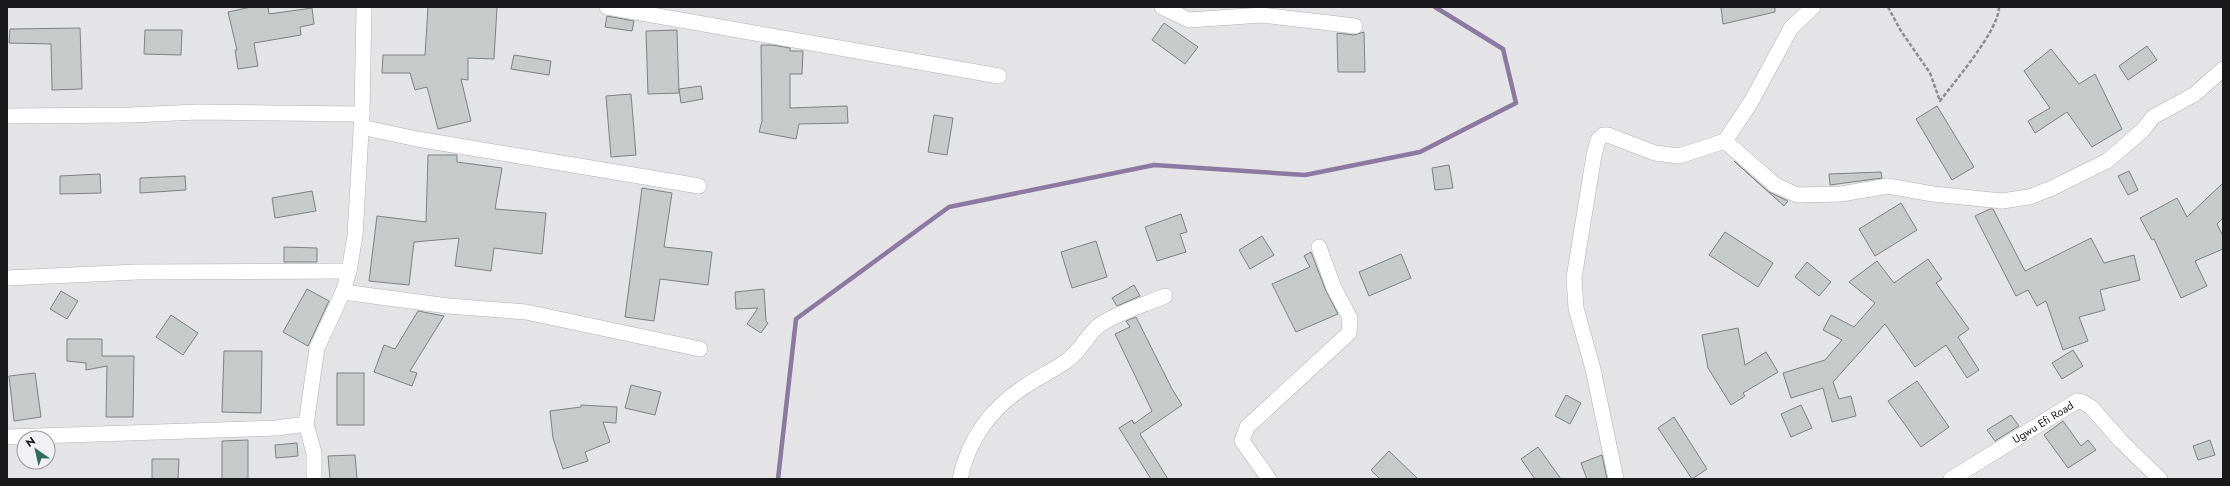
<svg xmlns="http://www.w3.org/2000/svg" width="2230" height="486" viewBox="0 0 2230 486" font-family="Jost,sans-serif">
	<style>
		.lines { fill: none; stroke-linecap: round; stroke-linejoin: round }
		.stream { stroke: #8a79a0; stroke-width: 4.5 }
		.building { fill: #c6cac9; stroke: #7e8180 }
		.minor-casing { stroke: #b2b1b4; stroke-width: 16 }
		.path { stroke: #8d8c8f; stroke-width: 2.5; stroke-dasharray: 4 2; stroke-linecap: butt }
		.minor { stroke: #fff; stroke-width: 15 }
		.labels { text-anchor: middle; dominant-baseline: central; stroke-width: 3; stroke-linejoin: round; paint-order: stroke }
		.street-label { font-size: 11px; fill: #19181a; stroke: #f1f0f3 }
	</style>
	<rect width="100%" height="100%" fill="#e4e3e6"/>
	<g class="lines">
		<!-- stream -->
		<path class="stream" d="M 778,479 L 796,319 L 949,207 L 1154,165 L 1305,175 L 1420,152 L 1516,103 L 1503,49 L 1435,7"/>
	</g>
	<!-- building -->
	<g class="building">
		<path d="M 251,7 L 268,7 L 269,14 L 312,8 L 314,24 L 300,27 L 301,35 L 254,43 L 258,66 L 238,69 L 235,50 L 237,50 L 228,12 Z"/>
		<path d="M 428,7 L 497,7 L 494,59 L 468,58 L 468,80 L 461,79 L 471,121 L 438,129 L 427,87 L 415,90 L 410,73 L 382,73 L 383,55 L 425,55 Z"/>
		<path d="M 1721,7 L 1775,7 L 1775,12 L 1723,24 Z"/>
		<path d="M 607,16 L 634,21 L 632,31 L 605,27 Z"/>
		<path d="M 1164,23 L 1198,47 L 1185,64 L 1152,40 Z"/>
		<path d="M 80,28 L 82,89 L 52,90 L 51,44 L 9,43 L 10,29 Z"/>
		<path d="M 145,30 L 182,30 L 181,55 L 144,54 Z"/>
		<path d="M 677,30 L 679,93 L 648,94 L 646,31 Z"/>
		<path d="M 1364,32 L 1365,72 L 1338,72 L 1337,33 L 1354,35 Z"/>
		<path d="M 761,45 L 772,45 L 790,48 L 790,51 L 803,51 L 802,74 L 790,74 L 790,108 L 847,106 L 848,123 L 799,124 L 796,139 L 759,132 L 762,121 Z"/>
		<path d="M 2147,46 L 2157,60 L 2128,80 L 2119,66 Z"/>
		<path d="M 2051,49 L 2079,84 L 2095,74 L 2122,129 L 2092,147 L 2067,112 L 2035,133 L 2028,121 L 2050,108 L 2024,71 Z"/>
		<path d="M 514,55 L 551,61 L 549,75 L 511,69 Z"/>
		<path d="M 701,86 L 703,99 L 681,103 L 679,89 Z"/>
		<path d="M 631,94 L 636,155 L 611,157 L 606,96 Z"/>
		<path d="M 1937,106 L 1974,167 L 1952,180 L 1916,119 Z"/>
		<path d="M 934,115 L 953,118 L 947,155 L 928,152 Z"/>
		<path d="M 428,155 L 457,155 L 457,162 L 502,168 L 495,209 L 546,213 L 542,254 L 494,248 L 491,271 L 455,266 L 459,238 L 414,242 L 409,285 L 369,281 L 377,216 L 426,222 Z"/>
		<path d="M 1734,161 L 1769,192 L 1788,201 L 1784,206 Z"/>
		<path d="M 1449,165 L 1453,188 L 1435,190 L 1432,168 Z"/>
		<path d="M 2129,171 L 2138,190 L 2128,195 L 2118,176 Z"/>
		<path d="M 1881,172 L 1882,178 L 1830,185 L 1829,174 Z"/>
		<path d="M 100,174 L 101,193 L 60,194 L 60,176 Z"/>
		<path d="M 185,176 L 186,190 L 140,193 L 140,178 Z"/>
		<path d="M 2223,183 L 2223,218 L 2217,224 L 2223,236 L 2223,249 L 2195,261 L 2207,286 L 2181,298 L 2154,239 L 2152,240 L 2140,218 L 2177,198 L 2187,217 Z"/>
		<path d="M 642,188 L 672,193 L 664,247 L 712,252 L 708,285 L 660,279 L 654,321 L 625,317 Z"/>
		<path d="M 312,191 L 316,211 L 275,218 L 272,198 Z"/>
		<path d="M 1901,203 L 1917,230 L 1875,256 L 1859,229 Z"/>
		<path d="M 1990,209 L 1993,209 L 2025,271 L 2091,238 L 2104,263 L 2134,255 L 2140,280 L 2100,290 L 2105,310 L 2079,317 L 2088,341 L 2063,350 L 2046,301 L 2037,306 L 2028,290 L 2016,296 L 1975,216 Z"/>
		<path d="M 1181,214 L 1187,232 L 1180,234 L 1186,252 L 1157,261 L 1145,227 Z"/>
		<path d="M 1725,232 L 1773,263 L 1758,287 L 1709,255 Z"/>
		<path d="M 1262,236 L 1274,255 L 1250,269 L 1239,250 Z"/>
		<path d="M 1096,241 L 1107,277 L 1072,288 L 1061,252 Z"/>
		<path d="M 284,247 L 317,248 L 317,262 L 284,262 Z"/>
		<path d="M 1311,252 L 1326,291 L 1338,314 L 1296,332 L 1272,284 L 1310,267 L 1304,256 Z"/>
		<path d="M 1401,254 L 1411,278 L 1369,296 L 1359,272 Z"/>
		<path d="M 1928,259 L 1942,279 L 1936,283 L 1969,329 L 1958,337 L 1979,370 L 1967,378 L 1946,345 L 1915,367 L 1885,324 L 1833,382 L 1839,399 L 1851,396 L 1856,416 L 1832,422 L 1823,388 L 1791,398 L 1783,373 L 1825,360 L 1842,340 L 1823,330 L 1831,315 L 1854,327 L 1875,303 L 1849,282 L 1877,261 L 1894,283 Z"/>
		<path d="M 1807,262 L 1831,282 L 1819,296 L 1795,277 Z"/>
		<path d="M 1134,285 L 1140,296 L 1117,306 L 1112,298 Z"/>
		<path d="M 307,289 L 329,301 L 308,346 L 283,332 Z"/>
		<path d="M 764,289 L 766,321 L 768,323 L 761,333 L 747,324 L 758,308 L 736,309 L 735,292 Z"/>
		<path d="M 61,291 L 78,301 L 67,319 L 50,309 Z"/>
		<path d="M 418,311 L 444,316 L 410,371 L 417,373 L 412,386 L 374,372 L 384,345 L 395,349 Z"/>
		<path d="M 171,315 L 198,333 L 183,355 L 156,337 Z"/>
		<path d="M 1136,317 L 1172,389 L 1182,405 L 1140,434 L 1168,479 L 1151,479 L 1119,428 L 1132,420 L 1134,424 L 1152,411 L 1115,334 L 1130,327 L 1126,321 Z"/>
		<path d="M 1738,328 L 1745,365 L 1766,352 L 1778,372 L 1743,393 L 1745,396 L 1731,405 L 1708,368 L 1702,335 Z"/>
		<path d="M 67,339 L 102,339 L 102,356 L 134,356 L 133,417 L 106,417 L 107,366 L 86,370 L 86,363 L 67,361 Z"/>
		<path d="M 2073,350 L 2083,366 L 2062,379 L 2052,363 Z"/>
		<path d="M 224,351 L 262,351 L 261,413 L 222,412 Z"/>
		<path d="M 35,373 L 41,417 L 14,421 L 9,376 Z"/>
		<rect x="337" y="373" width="27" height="52"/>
		<path d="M 1917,381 L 1949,427 L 1921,447 L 1888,401 Z"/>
		<path d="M 631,385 L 661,392 L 655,415 L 625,408 Z"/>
		<path d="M 1566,395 L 1581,403 L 1570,424 L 1555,416 Z"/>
		<path d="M 581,405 L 617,407 L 616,423 L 603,422 L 610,442 L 585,452 L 588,461 L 563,469 L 553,438 L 550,411 L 581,407 Z"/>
		<path d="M 1801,405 L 1812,428 L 1791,437 L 1781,414 Z"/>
		<path d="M 2011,415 L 2019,426 L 1995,441 L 1987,430 Z"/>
		<path d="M 1674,417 L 1707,469 L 1692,479 L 1658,428 Z"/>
		<path d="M 2063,421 L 2081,446 L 2088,440 L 2096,450 L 2068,468 L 2044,435 Z"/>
		<path d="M 248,440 L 248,479 L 222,479 L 222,441 Z"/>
		<path d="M 2210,440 L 2215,455 L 2198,460 L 2193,446 Z"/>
		<path d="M 297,443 L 298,456 L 276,458 L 275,445 Z"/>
		<path d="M 1538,447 L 1561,479 L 1535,479 L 1521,459 Z"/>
		<path d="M 1389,451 L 1418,479 L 1380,479 L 1371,470 Z"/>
		<path d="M 355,455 L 357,479 L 330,479 L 328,456 Z"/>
		<path d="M 1602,455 L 1607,479 L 1587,479 L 1581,463 Z"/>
		<path d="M 152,459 L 179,459 L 178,479 L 152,479 Z"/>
	</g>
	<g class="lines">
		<defs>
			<g id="minor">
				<path d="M 607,7 L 999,76"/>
				<path d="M 1162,7 L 1189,20 L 1262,15 L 1355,26"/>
				<path d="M 7,116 L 131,115 L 198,112 L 362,114"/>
				<path d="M 361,127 L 417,139 L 699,186"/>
				<path d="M 1725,141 L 1775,185 L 1797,195 L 1841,194 L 1888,186 L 1933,194 L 2002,201 L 2029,197 L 2052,188 L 2107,161 L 2143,130 L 2153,117 L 2195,94 L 2223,69"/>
				<path d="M 7,278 L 137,272 L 349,271"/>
				<path d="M 343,292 L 448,306 L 526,312 L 700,349"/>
				<path d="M 306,424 L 314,453 L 314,479"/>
				<path d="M 7,437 L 277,428 L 306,424 L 317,348 L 343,292 L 349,271 L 355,236 L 362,114 L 364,7"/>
				<path d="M 960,479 C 968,440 991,408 1024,387 C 1039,377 1054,370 1068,360 C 1081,350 1090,331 1101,324 C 1120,312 1144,305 1165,296"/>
				<path d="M 1269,479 L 1242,441 L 1247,427 L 1349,333 L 1350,318 L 1334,288 L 1319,247"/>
				<path d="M 1616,479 L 1593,369 L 1576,308 L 1574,278 L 1594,155 L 1598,140 L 1603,135 L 1608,135 L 1655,153 L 1679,156 L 1725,141 L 1751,102 L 1791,28 L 1813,7"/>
				<path id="s1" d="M 1951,479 L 2077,401 L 2083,402 L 2091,407 L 2121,441 L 2160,479"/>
			</g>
		</defs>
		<!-- minor casing -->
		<use href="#minor" class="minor-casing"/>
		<!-- path -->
		<path class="path" d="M 1888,7 L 1901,31 L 1930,73 L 1940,101 C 1955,81 1999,30 1999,7"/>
		<!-- minor -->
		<use href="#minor" class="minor"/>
	</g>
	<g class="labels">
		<!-- street labels -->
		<g class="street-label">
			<text stroke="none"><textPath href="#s1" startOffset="108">Ugwu Efi Road</textPath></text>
		</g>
	</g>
	<!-- border -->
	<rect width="2230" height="486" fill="none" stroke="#19181a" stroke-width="16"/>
	<!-- north arrow -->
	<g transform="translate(36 450) rotate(326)"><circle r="19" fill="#f1f0f3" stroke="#9b9a9c"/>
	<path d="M0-3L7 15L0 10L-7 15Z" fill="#2d6d5b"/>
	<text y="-6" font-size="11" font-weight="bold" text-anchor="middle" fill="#19181a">N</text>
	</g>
</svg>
